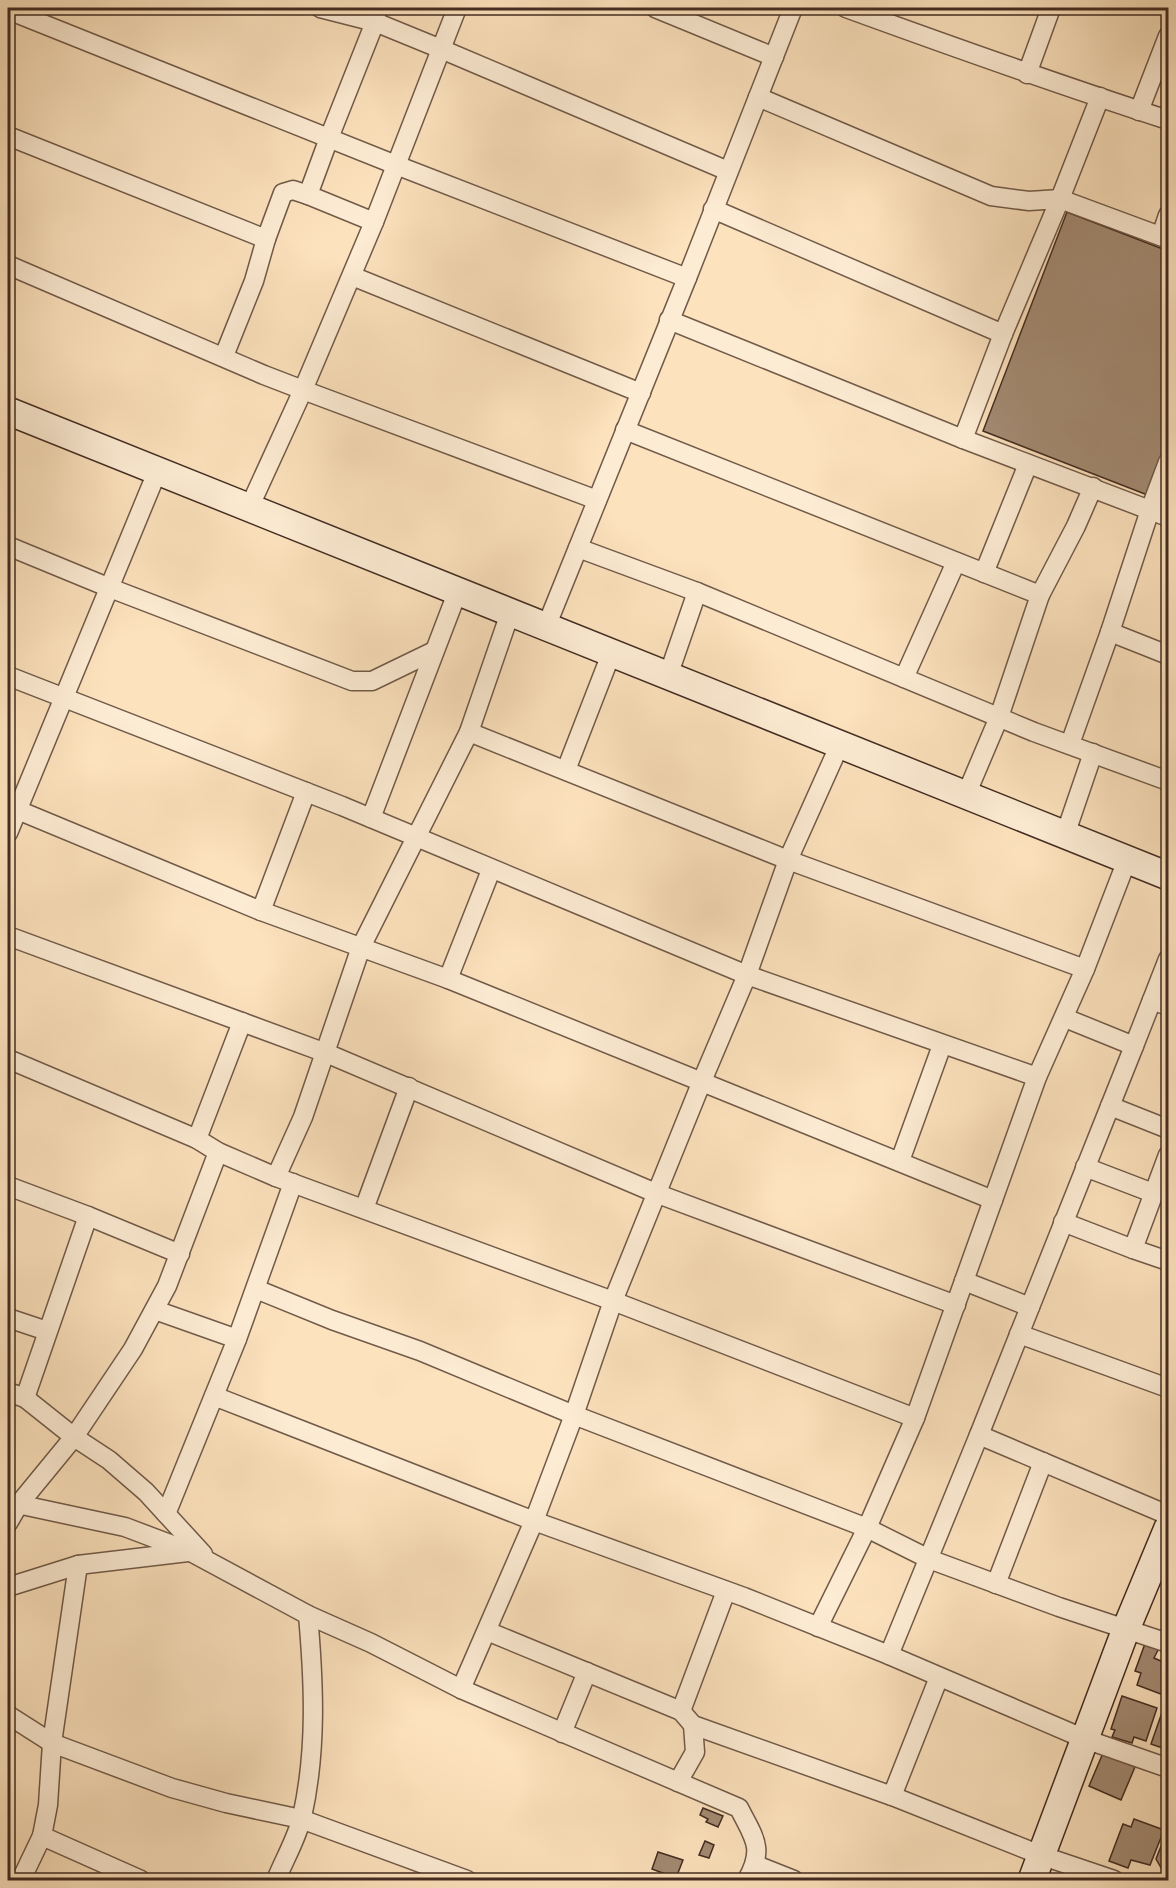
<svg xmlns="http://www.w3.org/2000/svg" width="1176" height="1888" viewBox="0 0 1176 1888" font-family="'IM FELL DW Pica',serif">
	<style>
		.building { fill: #a38b73; stroke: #432c22; stroke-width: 1.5 }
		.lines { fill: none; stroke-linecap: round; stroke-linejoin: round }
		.street-casing { stroke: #715a49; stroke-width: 21 }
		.secondary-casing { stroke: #432c22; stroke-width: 30 }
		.street { stroke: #fdecd4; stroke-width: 18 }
		.secondary { stroke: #fdecd4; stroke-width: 27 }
	</style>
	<rect width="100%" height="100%" fill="#fce2bd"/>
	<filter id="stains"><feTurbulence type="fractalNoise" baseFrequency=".00333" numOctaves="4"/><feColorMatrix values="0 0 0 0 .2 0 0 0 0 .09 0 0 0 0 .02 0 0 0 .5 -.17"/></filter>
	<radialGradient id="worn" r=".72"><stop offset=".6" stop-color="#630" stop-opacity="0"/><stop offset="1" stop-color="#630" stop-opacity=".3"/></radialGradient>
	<!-- building -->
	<g class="building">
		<path d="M 1067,212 L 1168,251 L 1168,446 L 1150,496 L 983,431 Z"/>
		<path d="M 1146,1641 L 1160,1646 L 1154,1658 L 1168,1664 L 1168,1689 L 1166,1696 L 1137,1685 L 1141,1673 L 1135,1671 Z"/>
		<path d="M 1122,1696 L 1157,1708 L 1146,1741 L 1134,1737 L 1132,1743 L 1112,1737 L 1115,1730 L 1111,1729 Z"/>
		<path d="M 1165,1704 L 1168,1706 L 1168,1750 L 1151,1744 Z"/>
		<path d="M 1103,1753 L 1135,1767 L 1121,1800 L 1089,1786 Z"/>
		<path d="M 703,1808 L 723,1816 L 718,1827 L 706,1822 L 708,1819 L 700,1815 Z"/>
		<path d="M 1134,1819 L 1164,1830 L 1150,1865 L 1131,1860 L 1128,1868 L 1109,1861 L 1123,1824 L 1131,1827 Z"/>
		<path d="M 1167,1831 L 1168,1831 L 1168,1880 L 1156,1859 Z"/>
		<path d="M 705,1841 L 714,1845 L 709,1858 L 699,1855 Z"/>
		<path d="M 658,1852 L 683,1860 L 676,1878 L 652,1869 Z"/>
		<path d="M 1064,1871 L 1087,1880 L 1060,1880 Z"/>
	</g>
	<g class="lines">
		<defs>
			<g id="street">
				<path d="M 377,8 L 375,22 L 441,49 L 728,171"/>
				<path d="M 655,8 L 774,57"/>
				<path d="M 846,8 C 953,47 1060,85 1168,120"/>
				<path d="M 8,10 L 396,165 L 687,278"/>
				<path d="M 1027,74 L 1051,8"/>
				<path d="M 758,97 L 991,196 L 1029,201 L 1060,199 L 1003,334"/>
				<path d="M 1100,97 L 1060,199 L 1168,239"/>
				<path d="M 1139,111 L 1168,36"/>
				<path d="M 8,136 L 266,239 L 254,281 L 224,356"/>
				<path d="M 713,209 L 1003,334 L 963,439"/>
				<path d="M 374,222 L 457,8"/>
				<path d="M 1161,236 L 1168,215"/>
				<path d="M 266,239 L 283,193 L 293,190 L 308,195"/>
				<path d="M 8,265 L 264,375 L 303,390 L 374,222 L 308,195 L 329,138 L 375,22 L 320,8"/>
				<path d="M 352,276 L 641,393"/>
				<path d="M 669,320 L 963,439 L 1168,517"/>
				<path d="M 625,430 L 1040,595"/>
				<path d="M 249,508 L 303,390 L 597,500"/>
				<path d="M 8,546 L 110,588 L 352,681 L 372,681 L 434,651"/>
				<path d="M 578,548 L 697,592 L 1034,732 L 1168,781"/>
				<path d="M 984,573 L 1028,464"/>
				<path d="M 546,627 L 687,278 L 793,8"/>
				<path d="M 1110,632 L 1168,655"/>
				<path d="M 8,676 L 342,806 L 747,975 L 1037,1077"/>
				<path d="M 668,676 L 697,592"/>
				<path d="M 904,678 L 956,562"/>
				<path d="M 469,732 L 788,860 L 1085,969"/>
				<path d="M 1070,744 L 1110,632 L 1150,510 L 1168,462"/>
				<path d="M 566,770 L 611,654"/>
				<path d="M 966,795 L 999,717 L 1040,595 L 1076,526 L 1093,487"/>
				<path d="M 8,806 L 261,911 L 448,979 L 993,1200"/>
				<path d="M 371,818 L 457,593"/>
				<path d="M 8,833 L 157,472"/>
				<path d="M 1065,835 L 1093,753"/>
				<path d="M 261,911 L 306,792"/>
				<path d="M 8,936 L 326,1053 L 658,1194 L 956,1305"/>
				<path d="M 448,979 L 491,870"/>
				<path d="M 1152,1000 L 1168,959"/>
				<path d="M 1065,1018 L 1134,1046 L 1152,1000 L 1168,1006"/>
				<path d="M 8,1059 L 197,1139 L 218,1152 L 276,1177 L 613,1301 L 915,1418"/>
				<path d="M 1110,1106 L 1168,1129"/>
				<path d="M 197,1139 L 242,1022"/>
				<path d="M 1168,1155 L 1133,1249 L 1168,1261"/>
				<path d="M 900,1161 L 942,1045"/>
				<path d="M 1085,1167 L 1153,1193"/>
				<path d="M 276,1177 L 303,1117 L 361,947 L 469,732 L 510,613"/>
				<path d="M 8,1186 L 88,1216 L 180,1254"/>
				<path d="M 364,1209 L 409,1087"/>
				<path d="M 1063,1222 L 1133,1249"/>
				<path d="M 964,1281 L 1030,1307"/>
				<path d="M 256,1289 L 332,1320 L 420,1351 L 574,1415 L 867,1528 L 929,1559 L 1059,1607 L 1168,1643"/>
				<path d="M 155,1310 L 237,1339"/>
				<path d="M 8,1318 L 47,1331"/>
				<path d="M 1019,1334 L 1168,1388"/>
				<path d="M 8,1392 L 25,1398 L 74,1437 L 19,1504 L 8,1523"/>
				<path d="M 214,1396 L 534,1521 L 744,1597 L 889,1655 L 1085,1739 L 1168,1768"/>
				<path d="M 25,1398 L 88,1216"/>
				<path d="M 979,1435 L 1134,1046"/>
				<path d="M 8,1502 L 125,1527 L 191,1552 L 308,1615 L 371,1643 L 461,1689 L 739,1808 C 754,1838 765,1848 747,1880"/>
				<path d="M 166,1514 L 237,1339 L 293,1183"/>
				<path d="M 203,1554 L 146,1492 L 109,1460 L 74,1437 L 133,1349 L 167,1286 L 218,1152"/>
				<path d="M 78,1565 L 52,1743 L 48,1805 L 42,1836 L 141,1880"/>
				<path d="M 996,1584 L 1043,1462"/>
				<path d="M 8,1587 L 78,1565 L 188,1552"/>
				<path d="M 818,1627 L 867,1528 L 915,1418 L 1037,1077 L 1085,969 L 1127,860"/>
				<path d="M 487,1631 L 681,1711 L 693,1725 L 892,1796 L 1043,1856 L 1114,1880"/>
				<path d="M 889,1655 L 979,1435 L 1168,1515"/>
				<path d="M 461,1689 L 534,1521 L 574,1415 L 613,1301 L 702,1081 L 747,975 L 788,860 L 840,744"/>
				<path d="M 681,1711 L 726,1591"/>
				<path d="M 8,1715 L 52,1743 L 172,1788 L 226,1803 L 301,1819 L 467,1880"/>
				<path d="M 562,1733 L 587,1672"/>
				<path d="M 678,1782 L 695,1752 L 693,1725"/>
				<path d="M 892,1796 L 939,1677"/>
				<path d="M 756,1865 L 794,1880"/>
				<path d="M 21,1880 L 42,1836"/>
				<path d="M 276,1880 C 284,1860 297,1838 302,1817 C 317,1750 314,1683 308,1615"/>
			</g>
			<g id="secondary">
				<path d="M 8,411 L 1168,876"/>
				<path d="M 1032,1880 L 1126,1629 L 1168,1528"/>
			</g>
		</defs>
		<!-- street casing -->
		<use href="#street" class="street-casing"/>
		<!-- secondary casing -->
		<use href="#secondary" class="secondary-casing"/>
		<!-- street -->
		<use href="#street" class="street"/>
		<!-- secondary -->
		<use href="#secondary" class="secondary"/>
	</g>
	<!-- margin -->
	<rect width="1176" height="1888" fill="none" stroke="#fce2bd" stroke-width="30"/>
	<rect x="9" y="9" width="1158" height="1870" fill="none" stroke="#432c22" stroke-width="3"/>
	<rect x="15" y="15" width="1146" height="1858" fill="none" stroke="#432c22" stroke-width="1.5"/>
	<rect width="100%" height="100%" filter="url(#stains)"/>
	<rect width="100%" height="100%" fill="url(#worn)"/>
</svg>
